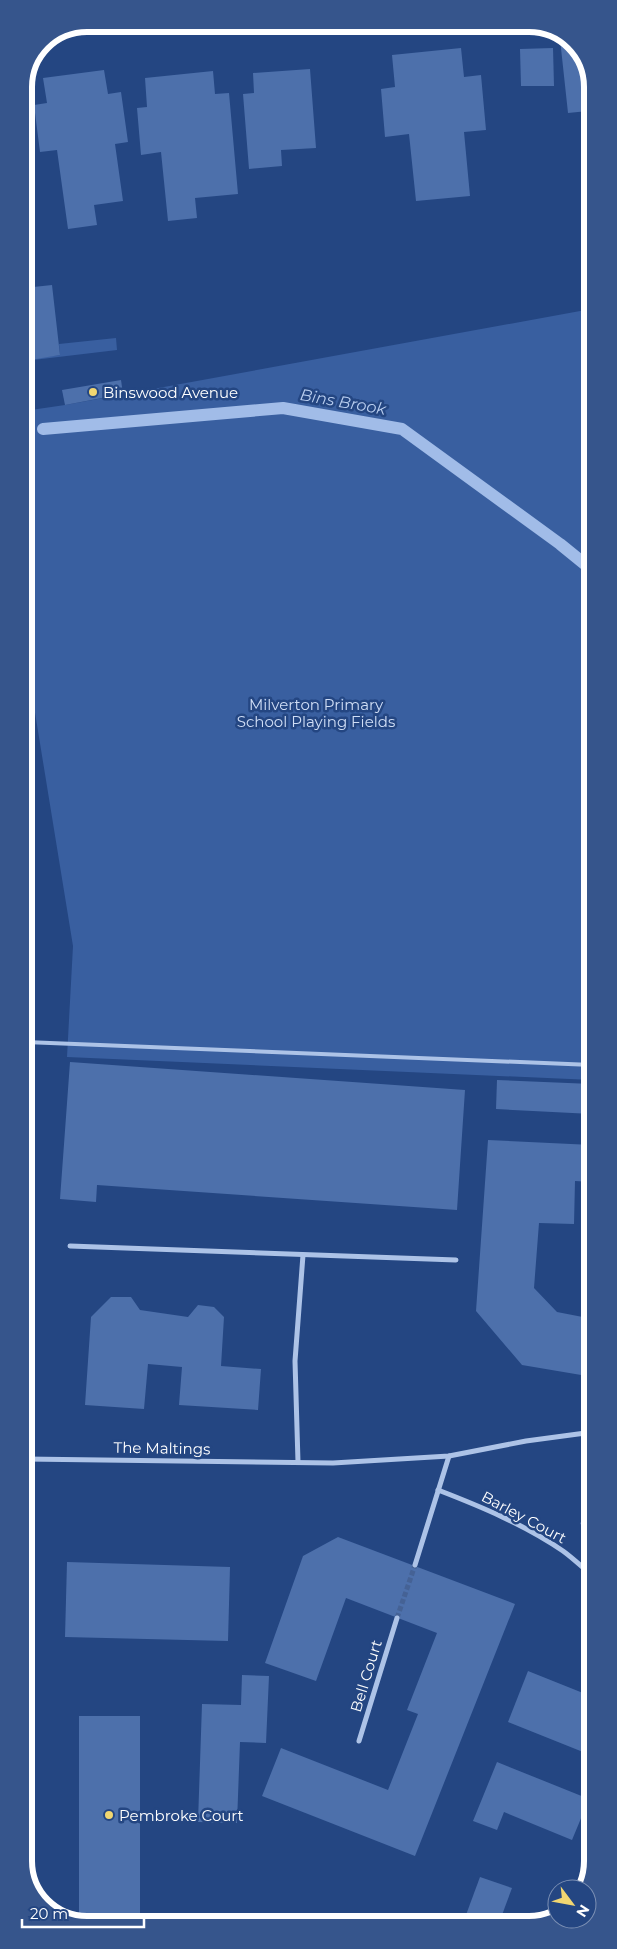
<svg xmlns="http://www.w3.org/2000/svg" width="617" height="1949" viewBox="0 0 617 1949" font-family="Montserrat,sans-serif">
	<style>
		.green { fill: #395fa0 }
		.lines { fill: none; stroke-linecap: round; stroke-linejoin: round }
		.stream { stroke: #a1bce8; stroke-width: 12 }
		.building { fill: #4d70ab }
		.minor-tunnel { stroke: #456295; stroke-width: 5; stroke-dasharray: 5 2.5; stroke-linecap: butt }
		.service { stroke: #adc3e7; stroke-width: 4 }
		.minor { stroke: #adc3e7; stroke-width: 5 }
		.poi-dot { fill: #f1d671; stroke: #244682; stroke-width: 2 }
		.labels { text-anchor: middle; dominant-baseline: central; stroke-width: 5; stroke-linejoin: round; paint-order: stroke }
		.poi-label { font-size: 15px; fill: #fff; stroke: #244682; text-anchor: start }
		.park-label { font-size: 15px; fill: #d0def6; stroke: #244682 }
		.street-label { font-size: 15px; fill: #fff; stroke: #244682 }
		.water-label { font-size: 16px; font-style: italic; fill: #b8cdef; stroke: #244682 }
		.rim { fill: none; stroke: #fff; stroke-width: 6 }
	</style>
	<rect width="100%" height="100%" fill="#244682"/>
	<!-- green -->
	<g class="green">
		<path d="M 591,309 L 592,1080 L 67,1057 L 73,946 L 24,645 L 24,411 L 65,405 Z"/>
		<path d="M 116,338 L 117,350 L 33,360 L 33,358 L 60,355 L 59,344 Z"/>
	</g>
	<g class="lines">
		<!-- stream -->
		<path class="stream" d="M 43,429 L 283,408 L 402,429 L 560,544 L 592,570"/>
	</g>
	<!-- building -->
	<g class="building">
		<path d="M 568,38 L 571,39 L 591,71 L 591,130 L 588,111 L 568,113 L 560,39 Z"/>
		<path d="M 461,48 L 464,77 L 481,75 L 486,130 L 464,132 L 470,196 L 416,201 L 409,134 L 385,137 L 381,89 L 395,87 L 392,55 Z"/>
		<path d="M 553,48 L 554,86 L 521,86 L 520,49 Z"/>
		<path d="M 310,69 L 316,148 L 281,150 L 282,166 L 249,169 L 243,94 L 254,93 L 253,73 Z"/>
		<path d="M 104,70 L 108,94 L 121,92 L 128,142 L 115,144 L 123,201 L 94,205 L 97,225 L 68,229 L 57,150 L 40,152 L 34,105 L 47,103 L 43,78 Z"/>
		<path d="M 213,71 L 215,94 L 229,93 L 238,194 L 195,198 L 197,218 L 168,221 L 161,152 L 141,155 L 137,108 L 147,107 L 145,78 Z"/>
		<path d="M 52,285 L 60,355 L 24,361 L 24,336 L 30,336 L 24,288 Z"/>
		<path d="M 121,380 L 123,394 L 65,405 L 62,390 Z"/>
		<path d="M 70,1062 L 465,1090 L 457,1210 L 97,1185 L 96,1202 L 60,1199 Z"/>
		<path d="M 497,1080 L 592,1084 L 592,1114 L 496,1109 Z"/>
		<path d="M 488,1140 L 592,1145 L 592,1182 L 575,1181 L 574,1224 L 539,1223 L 534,1288 L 557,1312 L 593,1319 L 593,1377 L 522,1365 L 476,1311 Z"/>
		<path d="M 111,1297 L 131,1297 L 140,1310 L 188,1317 L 198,1305 L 214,1307 L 224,1317 L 221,1366 L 261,1369 L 258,1410 L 179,1405 L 182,1367 L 148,1364 L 144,1409 L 85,1405 L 91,1317 Z"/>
		<path d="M 593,1513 L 593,1545 L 580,1523 Z"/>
		<path d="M 338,1537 L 515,1604 L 415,1856 L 262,1796 L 281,1748 L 388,1790 L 418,1714 L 407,1710 L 437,1633 L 346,1598 L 316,1681 L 265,1663 L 303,1556 Z"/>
		<path d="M 67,1562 L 230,1567 L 228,1641 L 65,1637 Z"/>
		<path d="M 528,1671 L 593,1697 L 593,1756 L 508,1722 Z"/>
		<path d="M 242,1675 L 269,1676 L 266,1743 L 240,1742 L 237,1823 L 198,1822 L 202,1704 L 241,1705 Z"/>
		<rect x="79" y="1716" width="61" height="197"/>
		<path d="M 497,1762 L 589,1799 L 572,1840 L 504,1812 L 497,1830 L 473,1821 Z"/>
		<path d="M 480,1877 L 512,1888 L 499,1923 L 463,1923 Z"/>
	</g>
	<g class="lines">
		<!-- minor-tunnel -->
		<path class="minor-tunnel" d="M 397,1618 L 415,1565"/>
		<!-- service -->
		<path class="service" d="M 25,1042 L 592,1065"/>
		<!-- minor -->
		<g class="minor">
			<path d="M 70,1246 L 456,1260"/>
			<path d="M 25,1459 L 333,1463 L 449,1456 L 526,1441 L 593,1432"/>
			<path d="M 298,1462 L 295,1361 L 303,1255"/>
			<path d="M 438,1490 C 482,1507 525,1525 563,1551 C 574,1559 583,1568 593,1576"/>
			<path d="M 415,1565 L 449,1456"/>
			<path d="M 359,1741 L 397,1618"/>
		</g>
	</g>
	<!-- markers -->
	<g class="poi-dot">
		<circle cx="93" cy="392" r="5"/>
		<circle cx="109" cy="1815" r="5"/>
	</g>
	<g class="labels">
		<!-- poi labels -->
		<g class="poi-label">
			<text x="103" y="392">Binswood Avenue</text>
			<text x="119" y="1815">Pembroke Court</text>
		</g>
		<!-- park labels -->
		<g class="park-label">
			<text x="316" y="704">Milverton Primary<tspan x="316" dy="17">School Playing Fields</tspan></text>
		</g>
		<!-- street labels -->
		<g class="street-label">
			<text transform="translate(162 1448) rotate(1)">The Maltings</text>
			<text transform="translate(524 1517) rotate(28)">Barley Court</text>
			<text transform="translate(366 1676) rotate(-73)">Bell Court</text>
		</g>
		<!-- water labels -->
		<g class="water-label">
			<text transform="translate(343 402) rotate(10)">Bins Brook</text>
		</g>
	</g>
	<!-- crop -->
	<path d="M0 0H617V1949H0ZM87 32H529A55 55 0 0 1 584 87V1861A55 55 0 0 1 529 1916H87A55 55 0 0 1 32 1861V87A55 55 0 0 1 87 32Z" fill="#36558c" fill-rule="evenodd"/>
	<path class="rim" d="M87 32H529A55 55 0 0 1 584 87V1861A55 55 0 0 1 529 1916H87A55 55 0 0 1 32 1861V87A55 55 0 0 1 87 32Z"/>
	<!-- north arrow -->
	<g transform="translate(572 1904) rotate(122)"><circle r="24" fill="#244682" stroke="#7c90b4"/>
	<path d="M0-4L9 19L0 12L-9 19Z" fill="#f1d671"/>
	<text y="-8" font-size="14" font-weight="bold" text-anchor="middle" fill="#ffffff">N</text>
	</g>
	<!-- scale -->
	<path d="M22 1919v8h122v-8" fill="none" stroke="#ffffff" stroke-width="2.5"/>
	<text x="30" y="1919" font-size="15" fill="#ffffff" stroke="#244682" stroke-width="4" paint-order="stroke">20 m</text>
</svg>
